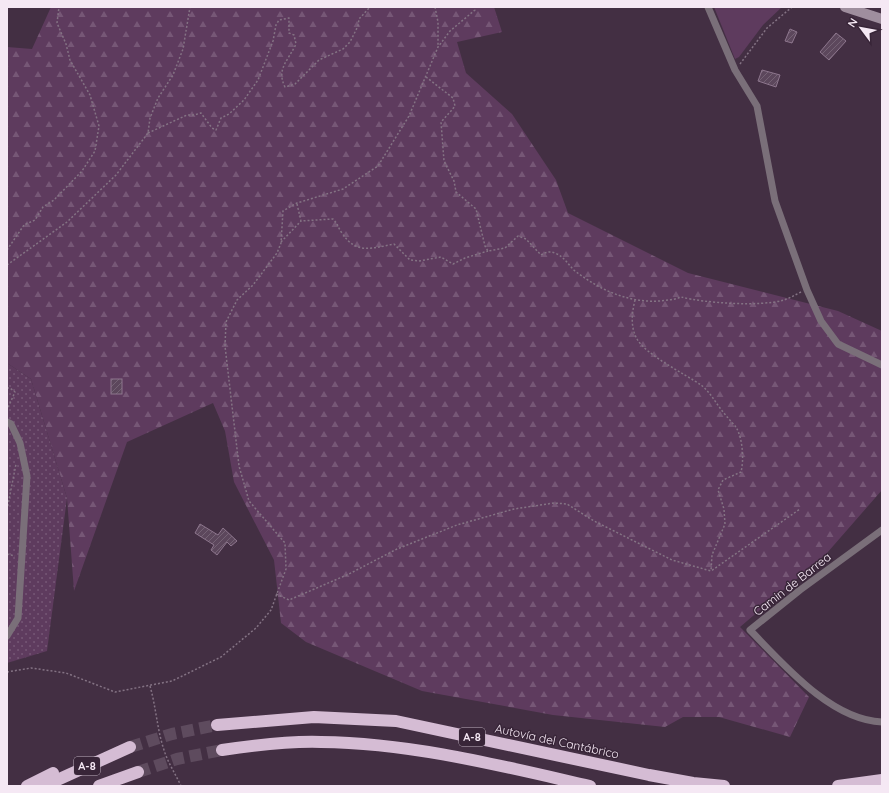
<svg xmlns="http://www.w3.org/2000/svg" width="889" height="793" viewBox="0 0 889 793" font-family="Quicksand,sans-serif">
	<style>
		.grass { fill: #5e3b5e }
		.forest { fill: url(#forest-firs) }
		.park { fill: url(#park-dots) }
		.building { fill: url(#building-hatch); stroke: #8d768d }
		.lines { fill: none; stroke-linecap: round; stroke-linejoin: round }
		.highway-tunnel { stroke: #5e4b5e; stroke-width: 12; stroke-dasharray: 12 6; stroke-linecap: butt }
		.path { stroke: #847384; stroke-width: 1.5; stroke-dasharray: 2 2; stroke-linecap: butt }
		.street { stroke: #7a6f79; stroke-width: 7 }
		.secondary { stroke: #9f8e9e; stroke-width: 10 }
		.highway { stroke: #d5bcd4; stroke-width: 12 }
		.labels { text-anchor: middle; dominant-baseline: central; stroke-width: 3; stroke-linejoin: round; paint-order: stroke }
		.shield { fill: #382538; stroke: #bcaebc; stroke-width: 1 }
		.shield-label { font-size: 11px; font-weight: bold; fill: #f5e8f4 }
		.street-label { font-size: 12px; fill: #f5e8f4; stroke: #382538 }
	</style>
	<defs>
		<pattern id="forest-firs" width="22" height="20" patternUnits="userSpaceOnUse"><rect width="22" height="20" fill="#5e3b5e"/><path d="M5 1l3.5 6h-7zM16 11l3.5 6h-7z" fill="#765776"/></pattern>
		<pattern id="park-dots" width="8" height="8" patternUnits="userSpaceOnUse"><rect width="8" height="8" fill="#5e3b5e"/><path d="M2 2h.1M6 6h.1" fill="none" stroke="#765776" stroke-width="1.8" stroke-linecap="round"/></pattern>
		<pattern id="building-hatch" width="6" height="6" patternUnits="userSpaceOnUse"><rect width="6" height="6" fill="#5c475c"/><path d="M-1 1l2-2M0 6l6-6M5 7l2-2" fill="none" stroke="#746274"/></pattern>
	</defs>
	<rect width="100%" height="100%" fill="#432f43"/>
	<!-- grass -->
	<path class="grass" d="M 714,7 L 782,7 L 763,25 L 739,57 L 735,59 Z"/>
	<!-- forest -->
	<path class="forest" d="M 51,7 L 494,7 L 502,32 L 457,42 L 466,73 L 512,114 L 556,180 L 568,213 L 688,273 L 838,311 L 882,331 L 882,490 L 827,553 L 740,627 L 809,697 L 790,737 L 719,717 L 683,717 L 665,727 L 553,715 L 422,691 L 306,642 L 281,623 L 274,560 L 234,482 L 225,431 L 213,403 L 127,442 L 74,591 L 67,498 L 31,379 L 7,363 L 7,47 L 32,49 Z"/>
	<!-- park -->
	<path class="park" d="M 7,363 L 31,379 L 67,498 L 47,651 L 7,663 Z"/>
	<!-- building -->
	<g class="building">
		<path d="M 790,29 L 797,32 L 792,43 L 785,41 Z"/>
		<path d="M 836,33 L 846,41 L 829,60 L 820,52 Z"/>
		<path d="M 762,70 L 780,75 L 776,87 L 758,81 Z"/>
		<rect x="111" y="379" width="11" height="15"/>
		<path d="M 200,524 L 218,535 L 223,528 L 237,541 L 231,546 L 227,542 L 217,555 L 211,550 L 214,545 L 195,533 Z"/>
	</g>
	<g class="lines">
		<!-- highway-tunnel -->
		<g class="highway-tunnel">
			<path d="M 130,747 L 172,734 L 217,725"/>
			<path d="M 138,772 L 177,759 L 222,750"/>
		</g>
		<!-- path -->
		<g class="path">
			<path d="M 435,7 L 438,22 L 438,47"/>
			<path d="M 740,64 L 767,28 L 792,7"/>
			<path d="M 426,77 L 453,98 L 455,106 L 451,111 L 441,122 L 444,161 L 454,181 L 456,192 L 476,209 L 485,246 L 488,251 L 505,248 L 518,236 L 526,239 L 541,255 C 546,252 550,251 555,253 C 565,257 568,265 575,271 C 600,290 628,303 660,301 C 667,300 674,300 681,297 C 705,303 760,307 784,300 C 790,298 795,295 801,292"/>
			<path d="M 148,133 L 187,115 L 194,115 L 201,113 L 212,128 L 216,130 L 221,118 L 229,114 L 244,100 L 258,80 L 273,41 L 276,25 L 279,20 L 289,18 L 289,33 L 294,35 L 296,44 C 288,61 276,69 285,87 L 295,84 L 319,60 L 343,49 L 350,42 L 358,26 L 359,19 L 370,7"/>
			<path d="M 297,204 L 301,221 L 333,219 C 338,224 338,228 342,233 C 356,255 373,248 394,244 L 410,260 L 419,261 L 441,257 L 453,264 L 465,258 L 488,251"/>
			<path d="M 281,242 L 301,221"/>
			<path d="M 7,250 L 24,225 L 35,220 L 43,207 L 54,200 L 82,171 L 95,151 L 99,126 L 90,95 L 70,60 L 66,44 L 57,23 L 59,7"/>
			<path d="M 7,265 L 67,222 L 116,175 L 148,133 L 150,118 L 158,98 L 173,75 L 183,49 L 190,7"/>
			<path d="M 635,300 C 632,312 630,327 637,339 C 646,355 685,374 701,385 C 709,391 714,400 720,408 C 725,415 731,421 736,427 C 743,439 744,460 741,472 L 723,480 L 718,490 L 724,509 L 725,524 L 712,555 L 711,571"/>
			<path d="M 7,388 L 10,388 L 15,392 L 7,410"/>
			<path d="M 7,510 L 16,464"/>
			<path d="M 7,554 L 15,556"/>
			<path d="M 276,594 L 289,600 L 349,574 L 397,549 L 457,525 L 514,509 L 554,503 L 567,504 L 594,521 L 672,560 L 711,571 L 800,509"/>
			<path d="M 7,672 L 31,668 L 66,673 L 115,692 L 172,681 L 221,657 L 256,628 L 271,610 L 286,569 L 285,543 L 249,501 L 239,466 L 225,346 L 226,322 L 237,300 L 253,285 L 277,253 L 281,243 L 283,211 L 297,203 L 343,189 L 378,166 L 409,116 L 438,47 L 450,31 L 475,10 L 475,7"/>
			<path d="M 150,686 C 156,707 157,729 164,750 C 168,763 175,773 181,786"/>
		</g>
		<!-- street -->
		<g class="street">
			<path d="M 708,7 L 735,70 L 757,106 L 775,201 L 807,290 L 821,321 L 838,344 L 882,365"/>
			<path d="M 7,422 L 11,424 L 20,443 L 27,476 L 18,618 L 7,636"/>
			<path d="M 882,530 L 800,590 L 750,630 C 784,665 831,720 882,722"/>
		</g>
		<!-- secondary -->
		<path class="secondary" d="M 845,7 L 882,19"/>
		<!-- highway -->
		<g class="highway">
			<path d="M 217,725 L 314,717 L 396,721 L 649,775 L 693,783 L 724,786"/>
			<path d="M 222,750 C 255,745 288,741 321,742 C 412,743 502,766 590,786"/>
			<path d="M 27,786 L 53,773"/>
			<path d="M 44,786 L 130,747"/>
			<path d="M 99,786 L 138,772"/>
			<path d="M 838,786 L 882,780"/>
		</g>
	</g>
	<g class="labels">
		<!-- shield labels -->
		<g class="shield">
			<rect x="459" y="728" width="26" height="18" rx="3"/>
			<rect x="74" y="757" width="26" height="18" rx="3"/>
		</g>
		<g class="shield-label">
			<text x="472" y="737">A-8</text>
			<text x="87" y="766">A-8</text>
		</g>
		<!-- street labels -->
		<g class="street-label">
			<text transform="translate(792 584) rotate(-38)">Camin de Barrea</text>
			<text transform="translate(557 741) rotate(12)">Autovía del Cantábrico</text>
		</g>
	</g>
	<!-- border -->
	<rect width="889" height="793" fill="none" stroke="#f5e8f4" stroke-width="16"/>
	<!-- north arrow -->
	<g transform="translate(861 28) rotate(302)" stroke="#382538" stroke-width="3" paint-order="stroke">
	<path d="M0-3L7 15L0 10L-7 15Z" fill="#f5e8f4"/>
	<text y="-6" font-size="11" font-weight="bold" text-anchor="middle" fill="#f5e8f4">N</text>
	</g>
</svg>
